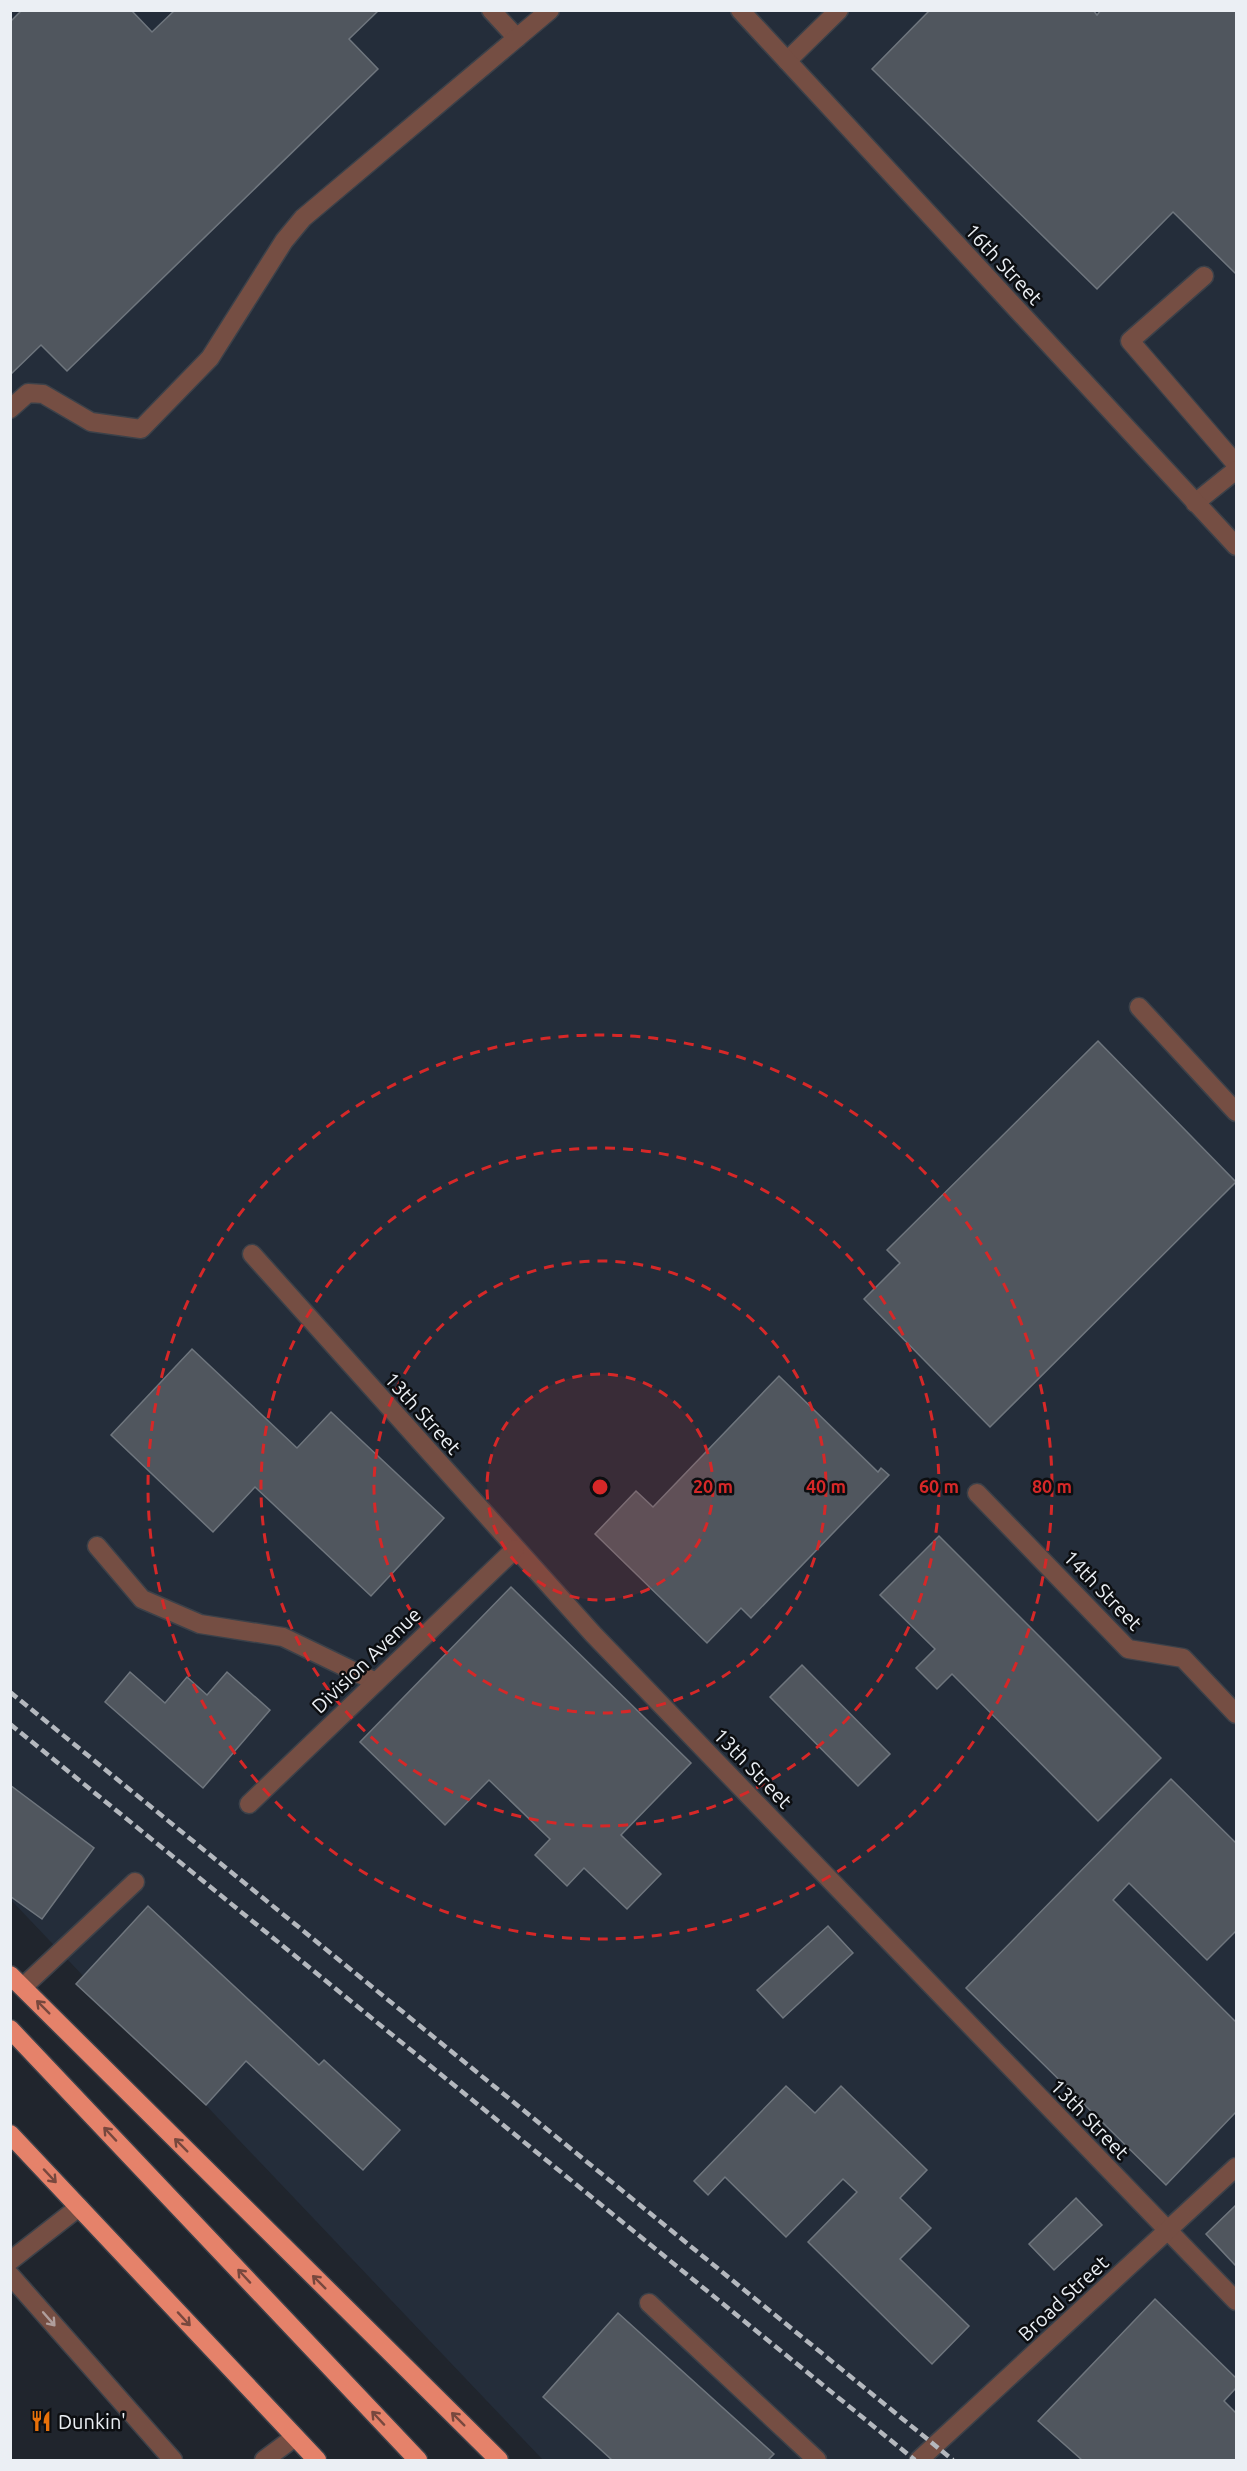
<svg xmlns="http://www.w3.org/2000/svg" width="1247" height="2471" viewBox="0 0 1247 2471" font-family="Ubuntu,sans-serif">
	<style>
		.built { fill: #242d3a }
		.building { fill: #50565e; stroke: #6f767e; stroke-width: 1.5 }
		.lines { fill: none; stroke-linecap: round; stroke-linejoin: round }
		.lane-casing { stroke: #3c4149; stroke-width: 21 }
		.street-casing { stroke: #3c4149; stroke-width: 21 }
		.highway-casing { stroke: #3c4149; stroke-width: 21 }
		.lane { stroke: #754e43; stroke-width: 18 }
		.street { stroke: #754e43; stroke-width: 18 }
		.highway { stroke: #e5826a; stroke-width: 18 }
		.rail { stroke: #b4b8be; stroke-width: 4.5; stroke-dasharray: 9 4.5; stroke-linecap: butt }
		.oneway { stroke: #78483e }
		.oneway2 { stroke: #b09e9c }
		.ring { fill: none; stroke: #d62828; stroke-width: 3; stroke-dasharray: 10 8 }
		.labels { text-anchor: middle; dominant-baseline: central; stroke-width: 5; stroke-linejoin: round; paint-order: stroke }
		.street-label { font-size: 20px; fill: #ebeff4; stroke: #0c0e11 }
		.poi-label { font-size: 20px; fill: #ebeff4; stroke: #0c0e11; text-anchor: start }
		.centre { fill: #d62828; stroke: #0c0e11; stroke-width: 3 }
		.ring-label { font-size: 18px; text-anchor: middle; font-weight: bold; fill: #d62828; stroke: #0c0e11; stroke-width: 5; stroke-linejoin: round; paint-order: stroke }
	</style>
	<rect width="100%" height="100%" fill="#20252d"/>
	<!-- built -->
	<path class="built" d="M 11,11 L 1236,11 L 1236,2460 L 543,2460 L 11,1900 Z"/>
	<!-- building -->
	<g class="building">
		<path d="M 22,10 L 131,10 L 152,32 L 175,10 L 379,10 L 349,39 L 378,69 L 67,371 L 41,345 L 10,375 L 10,22 Z"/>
		<path d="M 930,10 L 1093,10 L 1097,15 L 1101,10 L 1236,10 L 1236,274 L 1173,212 L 1097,289 L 872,69 Z"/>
		<path d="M 1098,1041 L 1236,1182 L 990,1427 L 864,1299 L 900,1263 L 887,1250 Z"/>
		<path d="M 192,1349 L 297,1448 L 331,1412 L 444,1518 L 371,1596 L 255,1487 L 213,1532 L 111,1435 Z"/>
		<path d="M 779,1376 L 878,1472 L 881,1468 L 889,1475 L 751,1618 L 741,1608 L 707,1643 L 595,1534 L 636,1491 L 653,1507 Z"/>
		<path d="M 939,1536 L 1161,1758 L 1098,1821 L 952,1674 L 937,1689 L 916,1668 L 935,1649 L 880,1595 Z"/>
		<path d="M 511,1587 L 691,1763 L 621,1835 L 661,1874 L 627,1909 L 584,1868 L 567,1886 L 535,1855 L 550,1839 L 489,1780 L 445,1825 L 360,1742 Z"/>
		<path d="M 802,1665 L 890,1754 L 858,1786 L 770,1697 Z"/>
		<path d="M 130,1672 L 165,1703 L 187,1677 L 207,1695 L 227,1672 L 270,1710 L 203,1788 L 105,1702 Z"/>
		<path d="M 1171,1779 L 1236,1843 L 1236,1931 L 1207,1960 L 1129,1883 L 1113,1900 L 1236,2022 L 1236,2112 L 1166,2185 L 966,1988 Z"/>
		<path d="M 10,1785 L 94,1848 L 42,1919 L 10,1896 Z"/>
		<path d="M 148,1906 L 319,2065 L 324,2060 L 400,2130 L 363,2170 L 246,2061 L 206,2105 L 76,1984 Z"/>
		<path d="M 828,1926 L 853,1953 L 783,2018 L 757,1990 Z"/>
		<path d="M 786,2086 L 815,2113 L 841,2086 L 927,2170 L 900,2198 L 931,2228 L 900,2259 L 969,2326 L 932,2364 L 808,2242 L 857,2192 L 843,2179 L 786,2237 L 725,2177 L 708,2195 L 694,2181 Z"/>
		<path d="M 1076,2198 L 1102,2225 L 1054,2270 L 1029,2244 Z"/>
		<path d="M 1236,2205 L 1236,2266 L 1206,2234 Z"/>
		<path d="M 1155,2299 L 1236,2378 L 1236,2388 L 1224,2401 L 1236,2413 L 1236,2460 L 1082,2460 L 1038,2421 Z"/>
		<path d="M 618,2313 L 774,2454 L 768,2460 L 612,2460 L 543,2397 Z"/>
	</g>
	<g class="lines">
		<defs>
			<g id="lane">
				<path d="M 491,10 L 517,38"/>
				<path d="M 787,61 L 839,10"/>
				<path d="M 1204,276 L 1130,341 L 1236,464"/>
				<path d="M 10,409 L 28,393 L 43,394 L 91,422 L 141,429 L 210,358 L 284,241 L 303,218 L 550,10"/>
				<path d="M 1195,503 L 1236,470"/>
				<path d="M 97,1546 L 142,1599 L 200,1624 L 283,1637 L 376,1682"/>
				<path d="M 10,2261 L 79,2207"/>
				<path d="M 10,2275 L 173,2460"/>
				<path d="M 649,2303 L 817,2460"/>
				<path d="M 264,2460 L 295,2437"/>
			</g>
			<g id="street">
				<path d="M 740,10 L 1236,546"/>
				<path d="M 1139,1007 L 1236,1112"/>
				<path d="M 252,1254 L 593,1634 L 1236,2301"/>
				<path d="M 977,1493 L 1128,1649 L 1183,1658 L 1236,1714"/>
				<path d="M 249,1804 L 515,1549"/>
				<path d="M 23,1987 L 135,1882"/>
				<path d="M 919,2460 L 1236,2167"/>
			</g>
			<g id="highway">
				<path d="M 10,1975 L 499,2460"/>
				<path d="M 10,2029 L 418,2460"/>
				<path d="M 10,2134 L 317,2460"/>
			</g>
		</defs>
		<!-- lane casing -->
		<use href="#lane" class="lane-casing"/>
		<!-- street casing -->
		<use href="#street" class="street-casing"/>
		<!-- highway casing -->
		<use href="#highway" class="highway-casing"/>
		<!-- lane -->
		<use href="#lane" class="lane"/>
		<!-- street -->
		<use href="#street" class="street"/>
		<!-- highway -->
		<use href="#highway" class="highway"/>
		<!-- rail -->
		<g class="rail">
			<path d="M 10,1692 L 953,2460"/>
			<path d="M 10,1724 L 915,2460"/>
		</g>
	</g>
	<!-- one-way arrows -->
	<defs><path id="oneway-shaft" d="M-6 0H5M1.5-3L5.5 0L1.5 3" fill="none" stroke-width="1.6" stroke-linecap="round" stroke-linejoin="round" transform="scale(1.5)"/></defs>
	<g class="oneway">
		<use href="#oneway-shaft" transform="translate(43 2007) rotate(-135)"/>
		<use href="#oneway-shaft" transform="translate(110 2134) rotate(-133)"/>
		<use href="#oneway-shaft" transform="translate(181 2145) rotate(-135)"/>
		<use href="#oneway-shaft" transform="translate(50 2176) rotate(47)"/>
		<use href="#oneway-shaft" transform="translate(244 2276) rotate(-133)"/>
		<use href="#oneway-shaft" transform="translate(319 2282) rotate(-135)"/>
		<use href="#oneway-shaft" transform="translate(184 2319) rotate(47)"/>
		<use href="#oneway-shaft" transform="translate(378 2418) rotate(-133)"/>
		<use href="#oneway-shaft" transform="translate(458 2419) rotate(-135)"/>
	</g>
	<use class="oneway2" href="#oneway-shaft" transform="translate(49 2319) rotate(49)"/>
	<!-- distance rings -->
	<circle cx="600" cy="1487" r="113" fill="#d62828" fill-opacity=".12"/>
	<g class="ring">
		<circle cx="600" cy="1487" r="113"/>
		<circle cx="600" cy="1487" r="226"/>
		<circle cx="600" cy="1487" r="339"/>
		<circle cx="600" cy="1487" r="452"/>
	</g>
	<!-- icons -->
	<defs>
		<symbol id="restaurant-bare" viewBox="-9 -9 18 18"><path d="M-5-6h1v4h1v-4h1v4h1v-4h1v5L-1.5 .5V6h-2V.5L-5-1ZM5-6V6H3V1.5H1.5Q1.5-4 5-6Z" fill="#e8710a" stroke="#0c0e11" stroke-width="2.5" paint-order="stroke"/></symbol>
	</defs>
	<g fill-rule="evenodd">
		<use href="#restaurant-bare" x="26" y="2406" width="30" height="30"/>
	</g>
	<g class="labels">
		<!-- street labels -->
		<g class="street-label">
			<text transform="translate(1004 264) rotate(47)">16th Street</text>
			<text transform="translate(423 1413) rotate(48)">13th Street</text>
			<text transform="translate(1103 1590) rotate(46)">14th Street</text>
			<text transform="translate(366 1660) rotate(-44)">Division Avenue</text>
			<text transform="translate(753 1768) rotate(46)">13th Street</text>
			<text transform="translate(1090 2119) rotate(46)">13th Street</text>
			<text transform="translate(1063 2298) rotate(-43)">Broad Street</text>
		</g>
		<!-- poi labels -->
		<g class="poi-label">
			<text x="58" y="2421">Dunkin'</text>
		</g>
	</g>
	<circle cx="600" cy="1487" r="9" class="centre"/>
	<g class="ring-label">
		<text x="713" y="1493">20 m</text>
		<text x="826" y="1493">40 m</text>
		<text x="939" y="1493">60 m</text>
		<text x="1052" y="1493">80 m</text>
	</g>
	<!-- border -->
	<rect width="1247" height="2471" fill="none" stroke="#ebeff4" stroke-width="24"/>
</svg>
